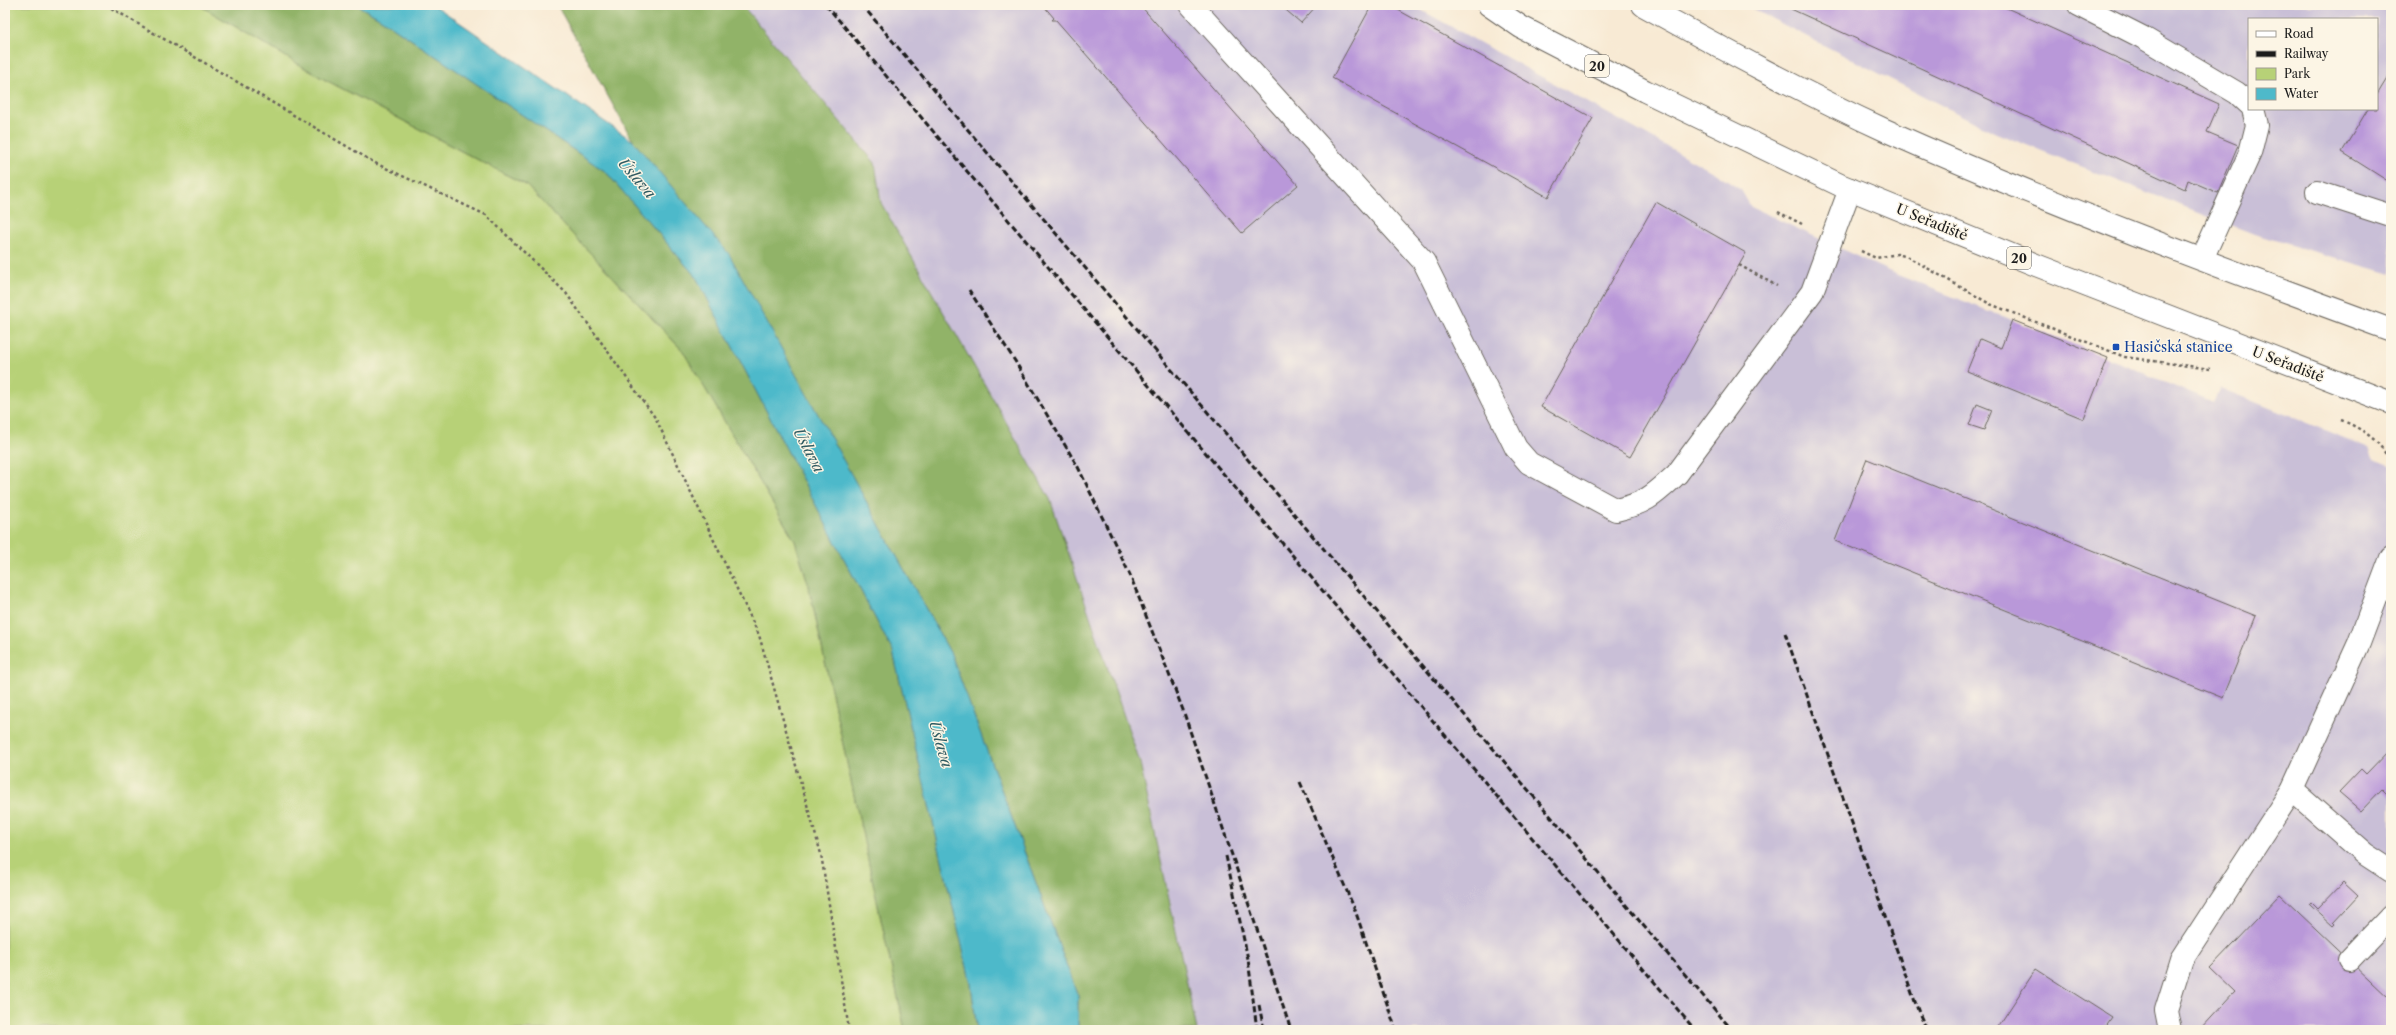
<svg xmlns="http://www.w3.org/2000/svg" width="2396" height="1035" viewBox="0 0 2396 1035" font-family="'Libre Caslon Text',serif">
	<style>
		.industrial { fill: #c9bfd7; fill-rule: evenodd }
		.green { fill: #b7d177; stroke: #6a764a }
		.forest { fill: #91b368; stroke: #566842 }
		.water { fill: #4eb9ca; stroke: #356a73 }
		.building { fill: #b998d9 }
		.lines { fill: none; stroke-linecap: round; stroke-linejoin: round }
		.lane-casing { stroke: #69645c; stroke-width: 24 }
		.primary-casing { stroke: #69645c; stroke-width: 24 }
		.path { stroke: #69645c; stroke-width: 2.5; stroke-dasharray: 3 3; stroke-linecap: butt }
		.lane { stroke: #fff; stroke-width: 22 }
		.primary { stroke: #fff; stroke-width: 22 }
		.rail { stroke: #1c1c1c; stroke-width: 3; stroke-dasharray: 6 3; stroke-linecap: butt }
		.transit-dot { fill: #1a4fb4; stroke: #fcf5e5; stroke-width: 1.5 }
		.labels { text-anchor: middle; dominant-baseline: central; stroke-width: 3; stroke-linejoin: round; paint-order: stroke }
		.shield { fill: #fcf5e5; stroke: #5f5d58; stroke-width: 1 }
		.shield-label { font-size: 13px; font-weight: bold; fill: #1c1c1c }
		.street-label { font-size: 14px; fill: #1c1c1c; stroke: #fcf5e5 }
		.transit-label { font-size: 14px; fill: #164399; stroke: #fcf5e5; text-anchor: start }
		.water-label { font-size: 15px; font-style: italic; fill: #305b62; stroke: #fcf5e5 }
	</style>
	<rect width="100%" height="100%" fill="#fcf5e5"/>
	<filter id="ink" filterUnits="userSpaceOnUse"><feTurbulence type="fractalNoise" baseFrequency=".025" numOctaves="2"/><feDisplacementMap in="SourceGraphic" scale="8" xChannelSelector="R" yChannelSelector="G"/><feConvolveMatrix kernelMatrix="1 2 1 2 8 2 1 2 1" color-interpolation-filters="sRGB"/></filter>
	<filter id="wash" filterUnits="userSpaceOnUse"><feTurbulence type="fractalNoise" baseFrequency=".012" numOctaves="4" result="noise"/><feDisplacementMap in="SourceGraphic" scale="16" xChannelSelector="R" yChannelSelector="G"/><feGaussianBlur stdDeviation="0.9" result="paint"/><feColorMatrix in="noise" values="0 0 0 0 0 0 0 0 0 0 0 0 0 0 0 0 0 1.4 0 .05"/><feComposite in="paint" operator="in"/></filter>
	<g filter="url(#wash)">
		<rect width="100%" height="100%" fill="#f8ead4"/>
		<!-- industrial -->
		<g class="industrial">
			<path d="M 742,5 L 1412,5 L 1713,172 L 1741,190 L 1751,207 L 1895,274 L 2108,358 L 2213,403 L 2220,388 L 2369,448 L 2374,459 L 2391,466 L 2391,1030 L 1197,1030 L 1140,763 L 881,203 L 875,163 Z"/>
			<path d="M 1745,5 L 2391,5 L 2391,274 L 2254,234 L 1996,133 ZM 2249,19 L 2377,19 L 2377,109 L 2249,109 Z"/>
		</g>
		<!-- green -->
		<path class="green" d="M 5,5 L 199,5 L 320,77 L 526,185 L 683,351 L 795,541 L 808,583 L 905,1030 L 5,1030 Z"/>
		<!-- forest -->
		<g class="forest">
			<path d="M 199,5 L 357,5 L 381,19 L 606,172 L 696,277 L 893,652 L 971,984 L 977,1030 L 905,1030 L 808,583 L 795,541 L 683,351 L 526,185 L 320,77 Z"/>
			<path d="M 557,5 L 742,5 L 875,163 L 881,203 L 1050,499 L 1140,763 L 1197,1030 L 1078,1030 L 1078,996 L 951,654 L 729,255 L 633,141 Z"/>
		</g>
		<!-- water -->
		<path class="water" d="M 357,5 L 434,5 L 633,141 L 729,254 L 951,654 L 1078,996 L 1078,1030 L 977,1030 L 971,984 L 893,652 L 696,277 L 606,172 L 381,19 Z"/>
		<g id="blocks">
			<!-- building -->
			<g class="building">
				<path d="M 1043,5 L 1140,5 L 1298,185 L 1242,233 L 1056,20 L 1052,20 L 1054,18 Z"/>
				<path d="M 1280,5 L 1317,5 L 1301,23 Z"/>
				<path d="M 1372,5 L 1389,5 L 1593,118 L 1548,197 L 1332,78 Z"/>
				<path d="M 1793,5 L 2000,5 L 2219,104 L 2207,132 L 2238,145 L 2218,193 L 2188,180 L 2185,189 L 1791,9 Z"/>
				<path d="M 2391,72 L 2391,183 L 2342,152 L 2368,109 L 2377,109 L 2377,95 Z"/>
				<path d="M 1656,202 L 1746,253 L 1630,457 L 1541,407 Z"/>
				<path d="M 2012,320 L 2108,358 L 2084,419 L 1967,371 L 1980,339 L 2001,348 Z"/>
				<path d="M 1977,404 L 1992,410 L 1984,430 L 1969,425 Z"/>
				<path d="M 1867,459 L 2256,616 L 2223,698 L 1835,541 Z"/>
				<path d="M 2391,748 L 2391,798 L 2382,789 L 2361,811 L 2339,792 L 2361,769 L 2366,774 Z"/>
				<path d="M 2343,882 L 2358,896 L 2334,922 L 2336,924 L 2334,926 L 2310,904 L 2312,902 L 2318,908 Z"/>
				<path d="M 2280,895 L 2389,998 L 2391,995 L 2391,1030 L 2200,1030 L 2235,992 L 2210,968 Z"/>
				<path d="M 2036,969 L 2111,1017 L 2102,1030 L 1996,1030 Z"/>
			</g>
		</g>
	</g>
	<g filter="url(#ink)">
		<use href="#blocks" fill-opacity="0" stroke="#69645c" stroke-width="1"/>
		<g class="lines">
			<defs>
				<g id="lane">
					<path d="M 1191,5 L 1424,262 L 1516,448 L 1529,463 L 1616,510 C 1647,503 1654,495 1677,474 L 1812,292 L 1850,189"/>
					<path d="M 2079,5 L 2142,37 L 2237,93 L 2249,104"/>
					<path d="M 2317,192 L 2391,216"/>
					<path d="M 2202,259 L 2250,153 L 2257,125 L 2253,109"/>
					<path d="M 2292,790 L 2365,854 L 2391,871"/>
					<path d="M 2349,960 L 2391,916"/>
					<path d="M 2170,1030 L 2166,1010 L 2182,959 L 2292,790 L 2359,643 L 2391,558"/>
				</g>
				<g id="primary">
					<path d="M 1489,5 L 1521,27 L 1645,91 L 1840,185 L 2036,265 L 2391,403"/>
					<path d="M 1643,5 C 1723,49 1804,93 1887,131 C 2052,205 2222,268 2391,330"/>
				</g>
			</defs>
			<!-- lane casing -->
			<use href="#lane" class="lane-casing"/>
			<!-- primary casing -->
			<use href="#primary" class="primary-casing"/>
			<!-- path -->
			<g class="path">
				<path d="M 106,5 L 377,164 L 486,215 L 566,293 L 656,419 L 759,635 L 821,854 L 849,1030"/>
				<path d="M 1778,212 L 1802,224"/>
				<path d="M 1861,251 L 1876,258 L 1897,254 L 1908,257 L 1990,304 L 2125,357 L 2210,369"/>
				<path d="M 1739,265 L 1777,286"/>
				<path d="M 2341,420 C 2363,429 2385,443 2391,467"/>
			</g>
			<!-- lane -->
			<use href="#lane" class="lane"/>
			<!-- primary -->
			<use href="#primary" class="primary"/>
			<!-- rail -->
			<g class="rail">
				<path d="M 826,5 L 1695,1030"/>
				<path d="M 862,5 L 1732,1030"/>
				<path d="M 969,290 L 1015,361 L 1078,467 L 1130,575 L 1183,710 L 1291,1030"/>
				<path d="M 1785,633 L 1919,1013 L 1927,1030"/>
				<path d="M 1300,782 L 1355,910 L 1396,1030"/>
				<path d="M 1226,856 L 1248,959 L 1257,1030"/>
				<path d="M 1259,1005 L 1264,1030"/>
			</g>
		</g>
	</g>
	<!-- markers -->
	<rect class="transit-dot" x="2112" y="343" width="8" height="8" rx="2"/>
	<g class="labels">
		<!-- shield labels -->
		<g class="shield">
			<rect x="1585" y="55" width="24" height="22" rx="3"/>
			<rect x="2007" y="247" width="24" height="22" rx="3"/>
		</g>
		<g class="shield-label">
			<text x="1597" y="66">20</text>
			<text x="2019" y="258">20</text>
		</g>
		<!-- street labels -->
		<g class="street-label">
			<text transform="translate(1932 222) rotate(22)">U Seřadiště</text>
			<text transform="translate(2288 364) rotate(21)">U Seřadiště</text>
		</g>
		<!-- transit labels -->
		<g class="transit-label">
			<text x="2124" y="347">Hasičská stanice</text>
		</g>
		<!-- water labels -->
		<g class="water-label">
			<text transform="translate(637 178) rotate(49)">Úslava</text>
			<text transform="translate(809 450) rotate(62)">Úslava</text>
			<text transform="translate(941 744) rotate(74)">Úslava</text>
		</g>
	</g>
	<!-- margin -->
	<rect width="2396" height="1035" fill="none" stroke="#fcf5e5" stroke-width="20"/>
	<!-- legend -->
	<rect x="2248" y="18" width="130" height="92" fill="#fcf5e5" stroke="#a29e95"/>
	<rect x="2256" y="31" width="20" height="6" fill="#ffffff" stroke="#a29e95"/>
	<text x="2284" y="38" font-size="12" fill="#1c1c1c">Road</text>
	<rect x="2256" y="51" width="20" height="6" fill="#1c1c1c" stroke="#a29e95"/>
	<text x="2284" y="58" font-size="12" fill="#1c1c1c">Railway</text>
	<rect x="2256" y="68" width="20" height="12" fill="#b7d177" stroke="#a29e95"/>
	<text x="2284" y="78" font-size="12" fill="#1c1c1c">Park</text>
	<rect x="2256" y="88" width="20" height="12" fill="#4eb9ca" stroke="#a29e95"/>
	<text x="2284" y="98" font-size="12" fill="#1c1c1c">Water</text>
</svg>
